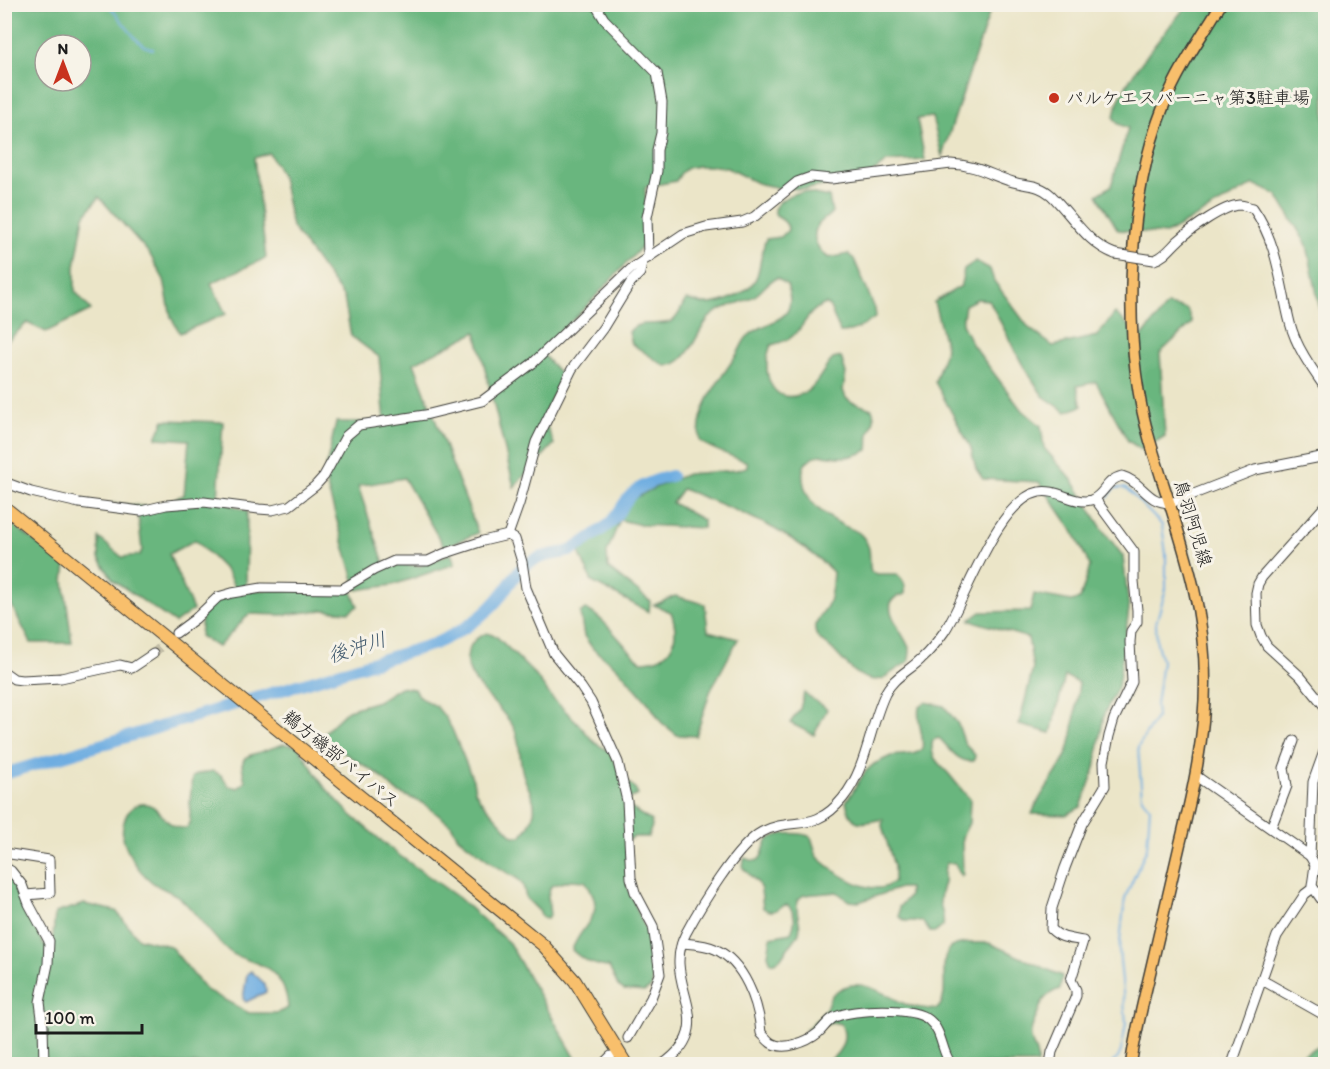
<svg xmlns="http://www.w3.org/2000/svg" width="1330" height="1069" viewBox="0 0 1330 1069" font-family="Itim,'Klee One',sans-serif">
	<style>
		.forest { fill: #69b67e; stroke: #42694d; stroke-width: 1.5; fill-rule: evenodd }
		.water { fill: #6eade1; stroke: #45647e; stroke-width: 1.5 }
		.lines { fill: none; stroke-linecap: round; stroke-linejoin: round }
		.stream { stroke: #6eade1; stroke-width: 2 }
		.river { stroke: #6eade1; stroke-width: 12 }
		.minor-tunnel { stroke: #c2bda6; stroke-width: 9; stroke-dasharray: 9 4.5; stroke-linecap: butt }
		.minor-casing { stroke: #3b3a36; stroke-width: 11 }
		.major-casing { stroke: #3b3a36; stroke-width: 13 }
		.highway-casing { stroke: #3b3a36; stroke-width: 14 }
		.minor { stroke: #fff; stroke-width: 9 }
		.major { stroke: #f8bf6c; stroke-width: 10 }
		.highway { stroke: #f8bf6c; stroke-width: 12 }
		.minor-bridge-casing { stroke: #3b3a36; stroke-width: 11; stroke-linecap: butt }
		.minor-bridge { stroke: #fff; stroke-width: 9 }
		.poi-dot { fill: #c8321e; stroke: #f7f3e8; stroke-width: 2 }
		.labels { text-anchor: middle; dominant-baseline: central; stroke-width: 6; stroke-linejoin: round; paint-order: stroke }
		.poi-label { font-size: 18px; fill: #1c1c1c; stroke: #f7f3e8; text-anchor: start }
		.street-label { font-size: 18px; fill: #1c1c1c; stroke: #f7f3e8 }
		.water-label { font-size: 20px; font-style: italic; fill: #3d566b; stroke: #f7f3e8 }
	</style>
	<rect width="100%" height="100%" fill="#f7f3e8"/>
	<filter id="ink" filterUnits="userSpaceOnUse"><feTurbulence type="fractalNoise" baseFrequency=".0167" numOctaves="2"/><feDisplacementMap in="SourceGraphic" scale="12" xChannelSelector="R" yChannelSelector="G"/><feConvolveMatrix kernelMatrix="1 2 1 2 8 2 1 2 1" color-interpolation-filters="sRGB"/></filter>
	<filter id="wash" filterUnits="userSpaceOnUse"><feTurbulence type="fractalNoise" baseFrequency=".008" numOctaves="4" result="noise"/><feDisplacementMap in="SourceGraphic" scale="24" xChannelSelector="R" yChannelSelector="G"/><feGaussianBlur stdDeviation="1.35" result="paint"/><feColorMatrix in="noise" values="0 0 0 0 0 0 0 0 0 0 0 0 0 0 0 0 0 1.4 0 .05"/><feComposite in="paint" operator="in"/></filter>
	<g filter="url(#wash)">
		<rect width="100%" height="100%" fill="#ebe5c8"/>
		<!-- forest -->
		<g class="forest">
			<path d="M 4,5 L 992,5 L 942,156 L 932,117 L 917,119 L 925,160 L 887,162 L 865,178 L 807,189 L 779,188 L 757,183 L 727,168 L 713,166 L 698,166 L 687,168 L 681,173 L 676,181 L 645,187 L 648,240 L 583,310 L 540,351 L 562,376 L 543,417 L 554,444 L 514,487 L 476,332 L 414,363 L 478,533 L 444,547 L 404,478 L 358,486 L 384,563 L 420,566 L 451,553 L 455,564 L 393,585 L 357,590 L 324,476 L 336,422 L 385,422 L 379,357 L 351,336 L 344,298 L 292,227 L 282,177 L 269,153 L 254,158 L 266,258 L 211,283 L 226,314 L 180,333 L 171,317 L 164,280 L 149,253 L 99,197 L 84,216 L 75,267 L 75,291 L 91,310 L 46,332 L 27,323 L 6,342 L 4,280 L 8,268 L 4,250 ZM 45,45 L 81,45 L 81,81 L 45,81 Z"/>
			<path d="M 1187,5 L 1325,5 L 1325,335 L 1307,245 L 1277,195 L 1254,184 L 1166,234 L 1118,230 L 1097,195 L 1111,186 L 1128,128 L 1118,124 L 1114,118 C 1117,85 1166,32 1187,5 Z"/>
			<path d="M 804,192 L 829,197 L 832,212 C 828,217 822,220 818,225 C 810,237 818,251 829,258 L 848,254 L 854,259 L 875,309 L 876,317 C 864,326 855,332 840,332 L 830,307 L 826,304 C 805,311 805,329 790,338 C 785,342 777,343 771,345 C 760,371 771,410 806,392 C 818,385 823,368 833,359 L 841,357 L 846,373 L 843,390 L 846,398 L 852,402 L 872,409 C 877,420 872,424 869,434 C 868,440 869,445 868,450 C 860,454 851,457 842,457 C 832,457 819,452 810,459 C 803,464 802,472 803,479 C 805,503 824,515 844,526 C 851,529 858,530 863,537 C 874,551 867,558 871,572 L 877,574 L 897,574 C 904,580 906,585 905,594 C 902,596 899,595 896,597 C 878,607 909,640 910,651 C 910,652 909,659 909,661 L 882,679 C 860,684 846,663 832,649 C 826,642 815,640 815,629 C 815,619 824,613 828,604 C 832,595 832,583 833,572 C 791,530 737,510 682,489 L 672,503 L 703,520 L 703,528 L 641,525 L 620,520 L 607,552 L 608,568 L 650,601 L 649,612 L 592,582 L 579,552 L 606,532 L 635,498 L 652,489 L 687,474 L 736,470 L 747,467 L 747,462 L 745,461 C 729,455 714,451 700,441 C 695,409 719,381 735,357 C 740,351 742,342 747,337 C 766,318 800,325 787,285 L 777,278 C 768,281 764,289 756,295 C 742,305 724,304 710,317 C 696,331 690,366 665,366 L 632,344 L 629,332 C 639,318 658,328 672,321 C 680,316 681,306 686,300 C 693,300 698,303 704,304 C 721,305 751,293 757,276 C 761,264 761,251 766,239 L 781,237 L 788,230 C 788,222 781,219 776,216 L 774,209 C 781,198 792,193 804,192 Z"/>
			<path d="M 976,261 L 990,269 L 994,281 L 1029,328 L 1053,346 L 1097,336 L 1115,313 L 1142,337 L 1167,305 L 1187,309 L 1192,323 L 1160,353 L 1165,436 L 1142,450 L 1128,441 L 1096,382 L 1077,386 L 1082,406 L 1066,412 L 1043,396 L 1021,362 L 989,300 L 977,299 L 965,305 L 962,324 L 972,344 L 1020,408 L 1041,426 L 1044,448 L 1073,481 L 1103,530 L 1123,556 L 1129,609 L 1118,687 L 1104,714 L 1095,768 L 1081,807 L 1066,815 L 1032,814 C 1040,792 1058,775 1067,753 C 1074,737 1076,702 1079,683 L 1065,676 L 1051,733 L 1019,725 L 1033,668 L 1028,638 L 970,620 L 981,612 L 1030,611 L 1034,594 L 1071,601 L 1080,599 L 1090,566 L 1073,531 L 1039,482 L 983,479 L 976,469 L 971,448 L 935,382 L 946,348 L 934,302 L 961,286 L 964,269 Z"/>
			<path d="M 164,420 L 223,422 L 218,500 L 247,511 L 246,590 L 351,590 L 358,606 L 349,612 L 324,610 L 282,615 L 249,614 L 218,647 L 200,636 L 203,606 L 232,591 L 234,586 L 227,572 L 195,540 L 169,554 L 193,610 L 175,623 L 113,580 L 99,558 L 99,538 L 122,557 L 140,555 L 142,550 L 138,515 L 113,503 L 151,507 L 184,495 L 189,440 L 156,438 Z"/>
			<path d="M 4,518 L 66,565 L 64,581 L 72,643 L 31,643 L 8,599 L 5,600 Z"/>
			<path d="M 675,596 L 705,604 L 708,631 L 738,639 L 710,692 L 696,736 L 677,735 L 661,722 L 650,705 L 624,675 L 615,666 L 593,649 L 584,636 L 580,613 L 585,609 C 608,619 621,646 641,661 C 672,661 681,639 671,612 L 654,605 Z"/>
			<path d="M 487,633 L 497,637 L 536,676 L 552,698 L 576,721 L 595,743 L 609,751 L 625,780 L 635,788 L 638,795 L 629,799 L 629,807 L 651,821 L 652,826 L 648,837 L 634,837 L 627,841 L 628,888 L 649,937 L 653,966 L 652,987 L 644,992 L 624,990 L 618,986 L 609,967 C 594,966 583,961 572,950 C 582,921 610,916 585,881 L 571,880 L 551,886 L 548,895 L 550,916 L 547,919 L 543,918 L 539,911 L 526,898 L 523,885 L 518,879 L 496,866 L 458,837 L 451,825 L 423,803 L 397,792 L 378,774 L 328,743 L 323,738 L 326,731 L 348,710 L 378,701 L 400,687 L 414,689 L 422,699 L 436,706 L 445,717 L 452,729 L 473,780 L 475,791 L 481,801 L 513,836 L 521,836 C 527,830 532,821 534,812 C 536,799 528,789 524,777 C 518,761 522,744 514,728 C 502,705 460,680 468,652 C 471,642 477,637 487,633 Z"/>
			<path d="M 804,693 L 827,709 L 814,735 L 790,723 L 800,709 Z"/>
			<path d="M 925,702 L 944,706 L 958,724 L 965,744 L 975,755 L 974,761 C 958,764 949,747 939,738 L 933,740 C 929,756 937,762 948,773 C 955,781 962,791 970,799 L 969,823 L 962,837 L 963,874 L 961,876 L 955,864 L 947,863 C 942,870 945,875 944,882 C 942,889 940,894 940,902 C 941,910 945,917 943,926 L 936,932 L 930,932 L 922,921 L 906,921 L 899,917 L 899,907 L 909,896 L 909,888 L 900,888 L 859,902 L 849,901 L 837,892 L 804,895 L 797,900 C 795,926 809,925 788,948 C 782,955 781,962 771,963 L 768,955 L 771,937 L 791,933 C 796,923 796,912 787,905 L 782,906 C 775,912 770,913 763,908 L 761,890 L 758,883 L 743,868 L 744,858 C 748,859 754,862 758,860 C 764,856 763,848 766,843 C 773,831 801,832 811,837 L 817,856 L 821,860 C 836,873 875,901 894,881 L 894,866 L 882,826 L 883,819 C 861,823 852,829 846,802 L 865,772 L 874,764 L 891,756 L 914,754 L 922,750 C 925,736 916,722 919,707 Z"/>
			<path d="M 284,744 L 298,746 L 323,785 L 351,815 L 396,853 L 459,898 L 509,943 L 579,1064 L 5,1064 L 4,864 L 9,868 L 44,946 L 53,937 L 55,913 L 84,904 L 116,911 L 138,938 L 170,946 L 206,990 L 249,1013 L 277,1013 L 288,1008 C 287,993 283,983 272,972 C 261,961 242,961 230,952 C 211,937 198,914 180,898 C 172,891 160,889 152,882 C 137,870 117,842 124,822 C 126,813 132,805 141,804 C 161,801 162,830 187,828 L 190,823 L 190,802 L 192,778 L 197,774 L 213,771 L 221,775 L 229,786 L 238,788 L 245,782 L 242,765 L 244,759 L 251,755 Z"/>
			<path d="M 989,943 L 1062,976 L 1060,989 C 1045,994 1042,1001 1037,1015 C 1035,1021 1031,1027 1031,1033 C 1029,1045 1039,1049 1037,1064 L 824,1064 C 838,1056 850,1041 841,1024 L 832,1022 L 805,1030 C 812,1024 823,1015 827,1006 C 829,1001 829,998 833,994 C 858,973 881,993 905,1004 C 915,1008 927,1009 937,1009 C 955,993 930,949 960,944 C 969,942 979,943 989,943 Z"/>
			<path d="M 1325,1042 L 1325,1064 L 1287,1064 Z"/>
		</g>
		<!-- water -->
		<path class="water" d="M 251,971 L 265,984 L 266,992 L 246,1002 L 243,999 L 247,974 Z"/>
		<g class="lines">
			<!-- stream -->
			<g class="stream">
				<path d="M 108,4 L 136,39 L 144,46 L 153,49"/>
				<path d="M 1108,498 L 1114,488 L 1124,488 L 1128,490 L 1162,525 L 1166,554 L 1166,589 L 1156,623 L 1157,644 L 1162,661 L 1156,705 L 1157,716 L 1138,747 L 1142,798 L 1150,808 L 1147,848 L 1125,898 L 1119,950 L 1126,1023 L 1121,1051 L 1118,1058 L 1111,1064"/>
			</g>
			<!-- river -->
			<path class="river" d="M 4,774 L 434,644 C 461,632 486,617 503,593 C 510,584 514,575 523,567 C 541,554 550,556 570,551 C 575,549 602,530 608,525 C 617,517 622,505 630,496 C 641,485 657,479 671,476"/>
		</g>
	</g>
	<g filter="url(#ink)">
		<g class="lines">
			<!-- minor-tunnel -->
			<path class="minor-tunnel" d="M 153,654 L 172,636"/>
			<defs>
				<g id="minor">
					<path d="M 595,4 L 604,19 L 657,73 L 662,102 L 661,133 L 657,150 L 657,171 L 647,217 L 648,258"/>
					<path d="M 1154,260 C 1165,257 1171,247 1179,240 C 1191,229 1223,206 1239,205 C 1244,205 1248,207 1253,208 C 1278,243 1280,284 1290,323 C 1296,347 1312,369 1326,389"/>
					<path d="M 4,482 L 31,492 L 79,503 L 141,511 L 166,505 L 204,502 L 259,509 L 272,510 L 289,506 L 315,486 L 324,476 L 346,436 L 359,425 L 425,415 L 482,401 L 533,363 L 631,269 L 683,234 L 706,227 L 742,222 L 754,217 L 797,182 L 811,177 L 831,179 L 951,164 C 976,165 990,175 1013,182 C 1027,186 1039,184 1051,195 C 1072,215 1087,244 1115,254"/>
					<path d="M 1326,505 L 1262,577 L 1258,584 L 1256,593 L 1257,625 L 1261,636 L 1267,646 L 1300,676 L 1326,708"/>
					<path d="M 508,535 L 519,504 L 536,442 L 572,369 L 603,328 L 631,282 L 640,273 L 642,262"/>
					<path d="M 176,633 L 195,619 L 218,597 L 232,593 L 262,588 L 342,589 L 374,570 L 394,561 L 428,561 L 443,554 L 483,541 L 508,535 L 515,539 L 522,562 L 526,588 L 554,654 L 581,687 L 591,702 L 618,762 L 627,801 L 631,878 L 635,892 L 653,926 L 660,974 L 651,998 L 628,1038"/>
					<path d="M 4,672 L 14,679 L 22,680 L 61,678 L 120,665 L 132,668 L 153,654"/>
					<path d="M 1326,746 L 1313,782 L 1310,856 L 1315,865 L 1312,886 L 1326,906"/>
					<path d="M 1196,776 L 1310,856"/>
					<path d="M 1271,828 L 1287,786 L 1284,768 L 1294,741"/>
					<path d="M 4,853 L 49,860 L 50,893 L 26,895"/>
					<path d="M 4,867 L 11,871 L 22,885 L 29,904 L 49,941 L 48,964 L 40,1002 L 43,1026 L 44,1064"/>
					<path d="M 682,943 C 692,944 705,944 715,949 C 744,962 759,1003 761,1033 C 764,1036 767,1040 771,1043 C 784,1051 807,1042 818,1033 C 824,1028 827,1021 835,1017 C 854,1009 913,1006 929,1020 C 943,1032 941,1051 951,1064"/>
					<path d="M 1262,980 L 1326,1016"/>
					<path d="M 603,1064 L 611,1056"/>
					<path d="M 663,1064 C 723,1022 659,984 686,933 C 700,907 737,845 762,832 C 793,816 814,834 843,798 C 867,768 869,728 885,694 C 892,678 909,671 921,659 C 930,651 937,642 944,632 C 966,600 997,500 1039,492 C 1057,488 1074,505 1091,500 C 1105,495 1105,480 1122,476 C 1143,482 1146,503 1171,503 L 1255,470 L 1326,456"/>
					<path d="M 1050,1064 L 1052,1052 L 1076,996 L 1076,990 L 1071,980 L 1083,941 C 1070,938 1061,939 1051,929 L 1052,908 L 1065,868 L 1082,824 L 1105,786 L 1104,762 L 1109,736 L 1114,719 L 1132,682 L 1130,642 L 1131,631 L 1137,622 L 1137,610 L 1134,581 L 1134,552 L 1095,499"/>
					<path d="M 1232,1064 L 1277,936 L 1305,894 L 1313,888"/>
				</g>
				<path id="major" d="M 1131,1064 C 1135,1034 1143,1003 1150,973 C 1160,930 1170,887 1180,844 C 1193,791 1205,737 1205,681 C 1205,596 1174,522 1150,441 C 1121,343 1126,200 1164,105 C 1178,70 1201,37 1221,4"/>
				<path id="highway" d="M 4,507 L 543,945 L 575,981 L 626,1064"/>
			</defs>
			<!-- minor casing -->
			<use href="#minor" class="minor-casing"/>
			<!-- major casing -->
			<use href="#major" class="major-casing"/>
			<!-- highway casing -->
			<use href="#highway" class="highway-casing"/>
			<!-- minor -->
			<use href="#minor" class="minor"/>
			<!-- major -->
			<use href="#major" class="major"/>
			<!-- highway -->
			<use href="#highway" class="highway"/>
			<defs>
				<path id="minor-bridge" d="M 1115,254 L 1154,260"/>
			</defs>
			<!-- minor-bridge casing -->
			<use href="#minor-bridge" class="minor-bridge-casing"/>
			<!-- minor-bridge -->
			<use href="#minor-bridge" class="minor-bridge"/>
		</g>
	</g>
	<!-- markers -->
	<circle class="poi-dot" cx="1054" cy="98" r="6"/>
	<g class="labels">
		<!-- poi labels -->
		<g class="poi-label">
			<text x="1066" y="98">パルケエスパーニャ第3駐車場</text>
		</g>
		<!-- street labels -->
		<g class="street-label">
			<text transform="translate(1193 523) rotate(73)">鳥羽阿児線</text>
			<text transform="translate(341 759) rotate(39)">鵜方磯部バイパス</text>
		</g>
		<!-- water labels -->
		<g class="water-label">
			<text transform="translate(357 647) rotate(-17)">後沖川</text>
		</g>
	</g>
	<!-- margin -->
	<rect width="1330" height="1069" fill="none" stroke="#f7f3e8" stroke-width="24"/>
	<!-- north arrow -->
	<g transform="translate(63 63)"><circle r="28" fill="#f7f3e8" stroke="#9f9d96" stroke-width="1.5"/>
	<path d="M0-4.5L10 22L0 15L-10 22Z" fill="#c8321e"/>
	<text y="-9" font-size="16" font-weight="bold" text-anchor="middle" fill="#1c1c1c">N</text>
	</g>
	<!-- scale -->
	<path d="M36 1024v9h106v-9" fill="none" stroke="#1c1c1c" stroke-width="3"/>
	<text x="45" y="1024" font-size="18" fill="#1c1c1c" stroke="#f7f3e8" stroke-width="4.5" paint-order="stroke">100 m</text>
</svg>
